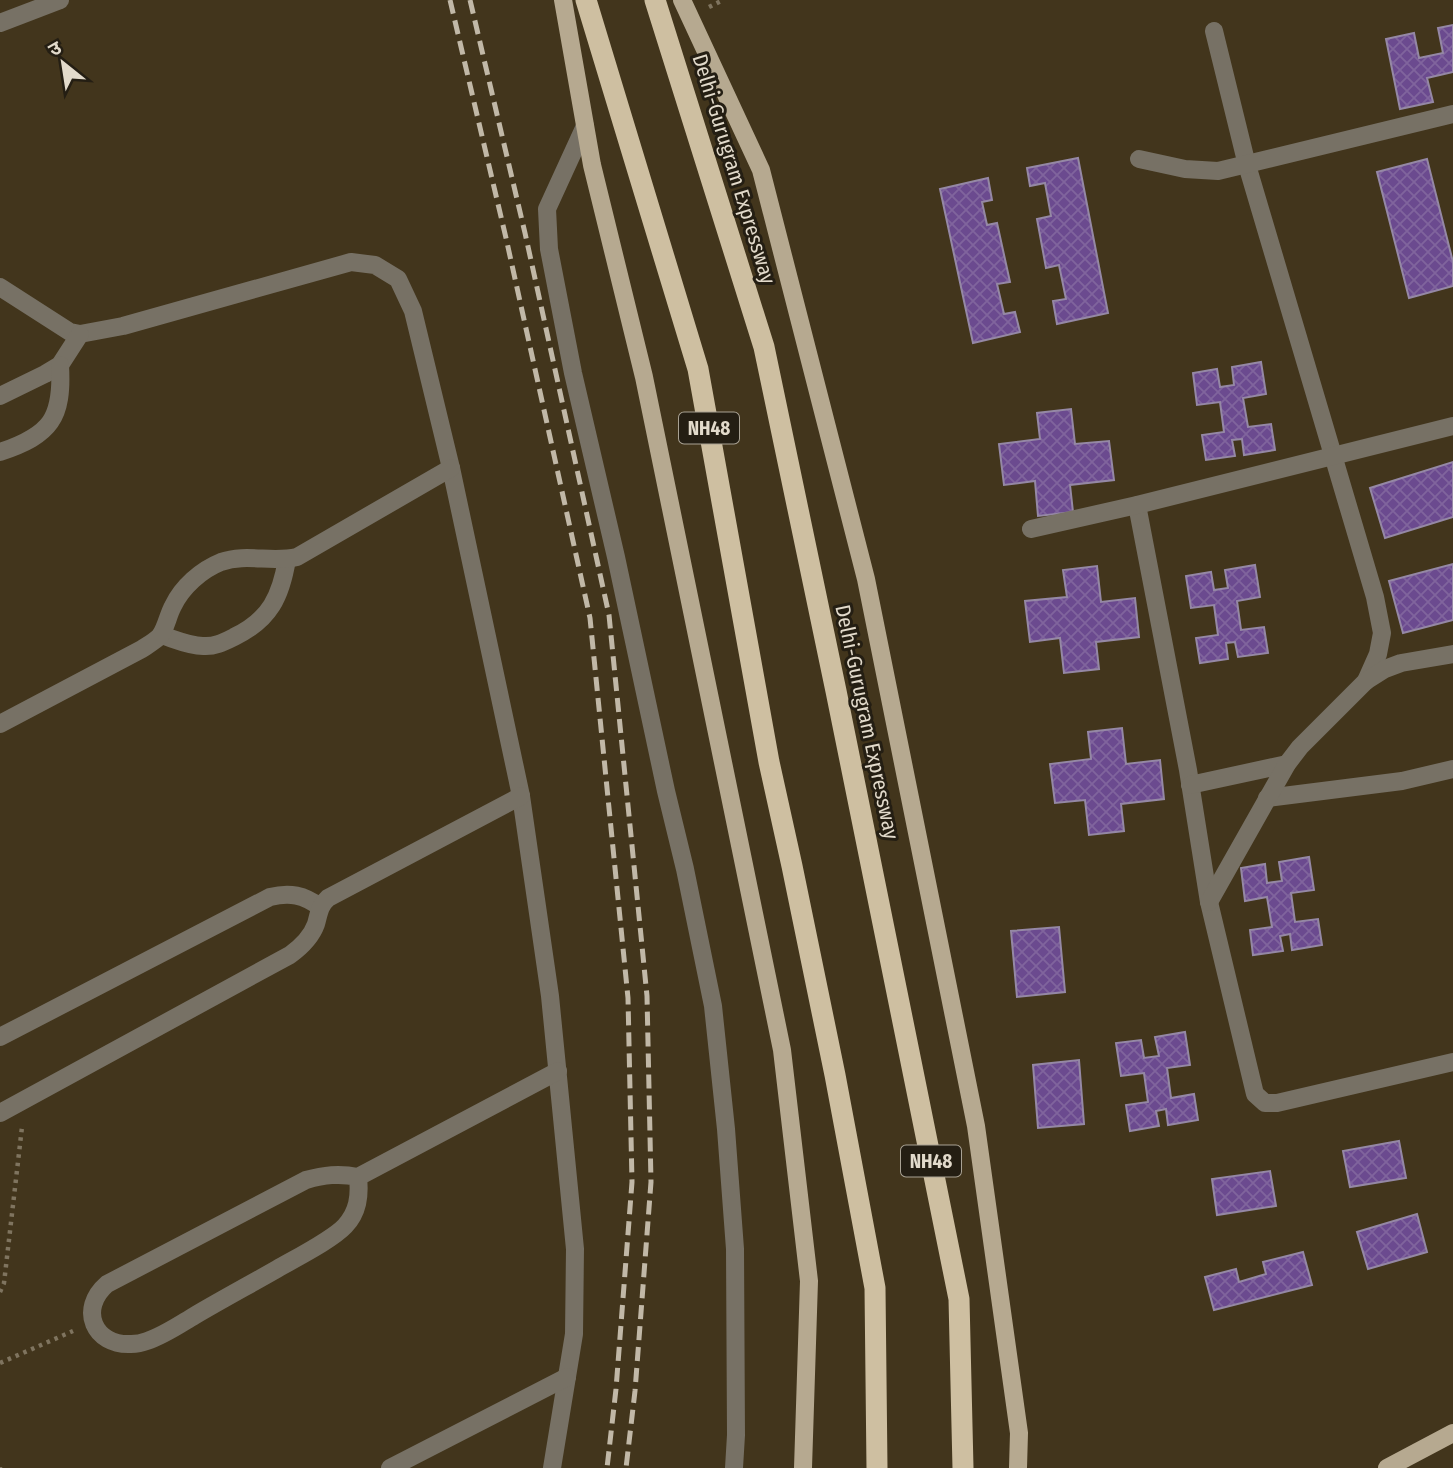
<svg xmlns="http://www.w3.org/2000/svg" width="1453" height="1468" viewBox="0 0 1453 1468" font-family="'Fira Sans Condensed','Noto Sans Devanagari',sans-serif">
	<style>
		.building { fill: url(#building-cross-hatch); stroke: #9588a5; stroke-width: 2 }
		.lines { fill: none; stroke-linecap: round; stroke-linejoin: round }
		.path { stroke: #7f745f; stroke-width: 4.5; stroke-dasharray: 3.5 5; stroke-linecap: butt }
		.minor { stroke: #777165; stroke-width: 18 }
		.major { stroke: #b6a990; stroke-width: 18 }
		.highway { stroke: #cebfa1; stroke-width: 21 }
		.rail { stroke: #c1b8a7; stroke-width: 5; stroke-dasharray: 14 7; stroke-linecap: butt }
		.labels { text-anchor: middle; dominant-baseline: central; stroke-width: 6; stroke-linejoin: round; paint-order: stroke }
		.shield { fill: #241e13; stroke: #a9a294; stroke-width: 2 }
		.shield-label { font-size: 19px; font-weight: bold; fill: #e2dacb }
		.street-label { font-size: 21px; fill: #e2dacb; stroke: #241e13 }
	</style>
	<defs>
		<pattern id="building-cross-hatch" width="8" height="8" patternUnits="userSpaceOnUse" patternTransform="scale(1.75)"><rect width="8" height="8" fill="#6b4a8f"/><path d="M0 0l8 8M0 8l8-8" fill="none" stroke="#80649d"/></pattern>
	</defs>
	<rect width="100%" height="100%" fill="#42351c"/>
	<!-- building -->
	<g class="building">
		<path d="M 1453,25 L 1453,72 L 1427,78 L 1433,102 L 1400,109 L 1386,39 L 1414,33 L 1419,58 L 1443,53 L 1438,28 Z"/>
		<path d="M 1078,158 L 1108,313 L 1057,324 L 1053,301 L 1066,299 L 1059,265 L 1046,268 L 1037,219 L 1051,216 L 1045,183 L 1030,186 L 1027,168 Z"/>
		<path d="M 1427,159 L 1453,262 L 1453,286 L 1409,298 L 1377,172 Z"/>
		<path d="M 988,178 L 992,200 L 982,202 L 987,225 L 997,223 L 1010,282 L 997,284 L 1004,314 L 1015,312 L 1020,332 L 973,343 L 940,189 Z"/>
		<path d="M 1261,362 L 1266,394 L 1243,398 L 1248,427 L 1271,424 L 1275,450 L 1244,455 L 1242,439 L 1232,440 L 1235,456 L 1206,460 L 1202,435 L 1224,432 L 1220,402 L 1197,405 L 1193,373 L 1217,369 L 1220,387 L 1234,385 L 1232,367 Z"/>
		<path d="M 1071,409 L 1075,444 L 1109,441 L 1114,480 L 1070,485 L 1073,512 L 1038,516 L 1035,481 L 1004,485 L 999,444 L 1040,439 L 1037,413 Z"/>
		<path d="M 1453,462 L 1453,517 L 1385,538 L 1370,488 Z"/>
		<path d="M 1453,564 L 1453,620 L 1403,633 L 1389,581 Z"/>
		<path d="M 1255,565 L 1260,597 L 1237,601 L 1241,630 L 1264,627 L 1268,653 L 1238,657 L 1235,642 L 1226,643 L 1228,659 L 1200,663 L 1196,638 L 1218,635 L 1214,605 L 1191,608 L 1186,576 L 1211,572 L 1214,590 L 1228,588 L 1225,570 Z"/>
		<path d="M 1097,566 L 1101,602 L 1135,598 L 1139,637 L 1096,642 L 1099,669 L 1064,673 L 1060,638 L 1030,642 L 1025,601 L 1067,597 L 1063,570 Z"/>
		<path d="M 1122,728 L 1126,764 L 1160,760 L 1164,799 L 1121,804 L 1124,831 L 1089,835 L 1085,800 L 1055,803 L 1050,764 L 1091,759 L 1088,732 Z"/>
		<path d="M 1309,857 L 1314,890 L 1291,893 L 1295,922 L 1318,919 L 1322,945 L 1292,950 L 1290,934 L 1280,936 L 1283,951 L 1253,955 L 1250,930 L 1272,927 L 1267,897 L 1245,901 L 1241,868 L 1265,864 L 1267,883 L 1282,881 L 1279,862 Z"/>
		<path d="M 1059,927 L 1065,992 L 1017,997 L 1011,931 Z"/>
		<path d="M 1185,1032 L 1190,1065 L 1167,1068 L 1171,1098 L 1194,1094 L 1198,1120 L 1168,1125 L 1166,1109 L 1156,1111 L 1159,1126 L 1130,1131 L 1126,1105 L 1148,1102 L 1144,1073 L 1121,1076 L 1116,1043 L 1141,1040 L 1144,1058 L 1159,1056 L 1155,1037 Z"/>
		<path d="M 1079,1060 L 1084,1124 L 1038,1128 L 1033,1065 Z"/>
		<path d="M 1399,1141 L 1406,1178 L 1350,1187 L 1343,1151 Z"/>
		<path d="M 1270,1171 L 1276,1206 L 1217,1215 L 1212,1179 Z"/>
		<path d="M 1417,1214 L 1427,1252 L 1368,1269 L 1357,1232 Z"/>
		<path d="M 1303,1252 L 1312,1285 L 1214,1310 L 1205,1277 L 1236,1269 L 1239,1282 L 1266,1274 L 1263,1262 Z"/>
	</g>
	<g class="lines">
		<!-- path -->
		<g class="path">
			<path d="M 709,7 L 721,1"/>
			<path d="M 0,1292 L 4,1283 L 22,1127"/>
			<path d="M 0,1363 L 73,1331"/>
			<path d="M 0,1467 L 0,1468"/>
		</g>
		<!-- minor -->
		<g class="minor">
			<path d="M 0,23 L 60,0"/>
			<path d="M 1214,31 L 1247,165 L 1375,597 L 1382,633 L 1378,654 L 1366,681"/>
			<path d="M 585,126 L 547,209 L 549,249 L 573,373 L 616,557 L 666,791 L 685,869 L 713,1006 L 726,1129 L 735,1249 L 736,1435 L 734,1468"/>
			<path d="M 1139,159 L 1185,169 L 1218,171 L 1453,114"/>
			<path d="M 0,287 L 70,332 L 80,334 L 123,326 L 351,262 L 375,265 L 398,279 L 413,311 L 451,468 L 521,796 L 550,996 L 575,1249 L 574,1334 L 552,1468"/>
			<path d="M 0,396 L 45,374 L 60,365 L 80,334"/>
			<path d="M 0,452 C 51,435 63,418 60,365"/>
			<path d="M 1137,505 L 1188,770 L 1209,902 L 1255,1094 L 1265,1103 L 1277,1103 L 1453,1062"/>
			<path d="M 1031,529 L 1137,505 L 1453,426"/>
			<path d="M 161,635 C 174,639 189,646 203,646 C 215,647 224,642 234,637 C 270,620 281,596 287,559"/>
			<path d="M 0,724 L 142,649 C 148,645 155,641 160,636 C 166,628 168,615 173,606 C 182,587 201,570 221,562 C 246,553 272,563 297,557 L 451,468"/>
			<path d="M 1190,785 L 1287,764"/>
			<path d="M 1267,798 L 1402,781 L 1453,769"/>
			<path d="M 1209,902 L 1287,764 L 1300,747 L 1366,681 L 1385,669 L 1401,663 L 1453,654"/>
			<path d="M 0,1037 L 270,897 C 290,892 304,895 320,907"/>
			<path d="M 0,1113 L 290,955 C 301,947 311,938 316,924 C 319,914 319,906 328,898 L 521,796"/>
			<path d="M 358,1177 C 360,1196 358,1212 345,1226 C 332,1240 294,1259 277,1269 C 249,1285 221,1300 194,1316 C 179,1325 163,1336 147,1341 C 142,1343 136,1344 131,1344 C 94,1346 78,1309 107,1284 L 306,1180 C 324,1175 339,1173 358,1177 L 558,1071"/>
			<path d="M 390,1468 L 567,1377"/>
		</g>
		<!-- major -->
		<g class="major">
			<path d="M 563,0 L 592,165 L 644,377 L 782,1050 L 809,1281 L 803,1468"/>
			<path d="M 682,0 L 761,170 L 866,579 L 976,1126 L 1019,1433 L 1018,1468"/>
			<path d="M 1387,1468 L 1453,1433"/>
		</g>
		<!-- highway -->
		<g class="highway">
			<path d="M 586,0 L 698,369 L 769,762 L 792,866 L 835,1075 L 875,1288 L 877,1468"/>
			<path d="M 655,0 L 764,347 L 836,691 L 959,1299 L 963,1468"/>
		</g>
		<!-- rail -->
		<g class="rail">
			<path d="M 450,0 L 506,238 L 590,618 L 628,998 L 632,1182 L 616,1389 L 607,1468"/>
			<path d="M 470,0 L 525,233 L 609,615 L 647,996 L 651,1182 L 635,1391 L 626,1468"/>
		</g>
	</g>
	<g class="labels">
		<!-- shield labels -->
		<g class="shield">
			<rect x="679" y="412.5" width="60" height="31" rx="5"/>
			<rect x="901" y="1145.5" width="60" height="31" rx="5"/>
		</g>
		<g class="shield-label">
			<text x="709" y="428">NH48</text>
			<text x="931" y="1161">NH48</text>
		</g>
		<!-- street labels -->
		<g class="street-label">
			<text transform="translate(734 169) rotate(73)">Delhi-Gurugram Expressway</text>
			<text transform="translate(867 722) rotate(78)">Delhi-Gurugram Expressway</text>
		</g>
	</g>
	<!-- north arrow -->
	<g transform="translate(63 63) rotate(330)" stroke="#241e13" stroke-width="5" paint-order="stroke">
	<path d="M0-5L12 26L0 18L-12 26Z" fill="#e2dacb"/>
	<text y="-10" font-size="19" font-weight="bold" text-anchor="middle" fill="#e2dacb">उ</text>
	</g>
</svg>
